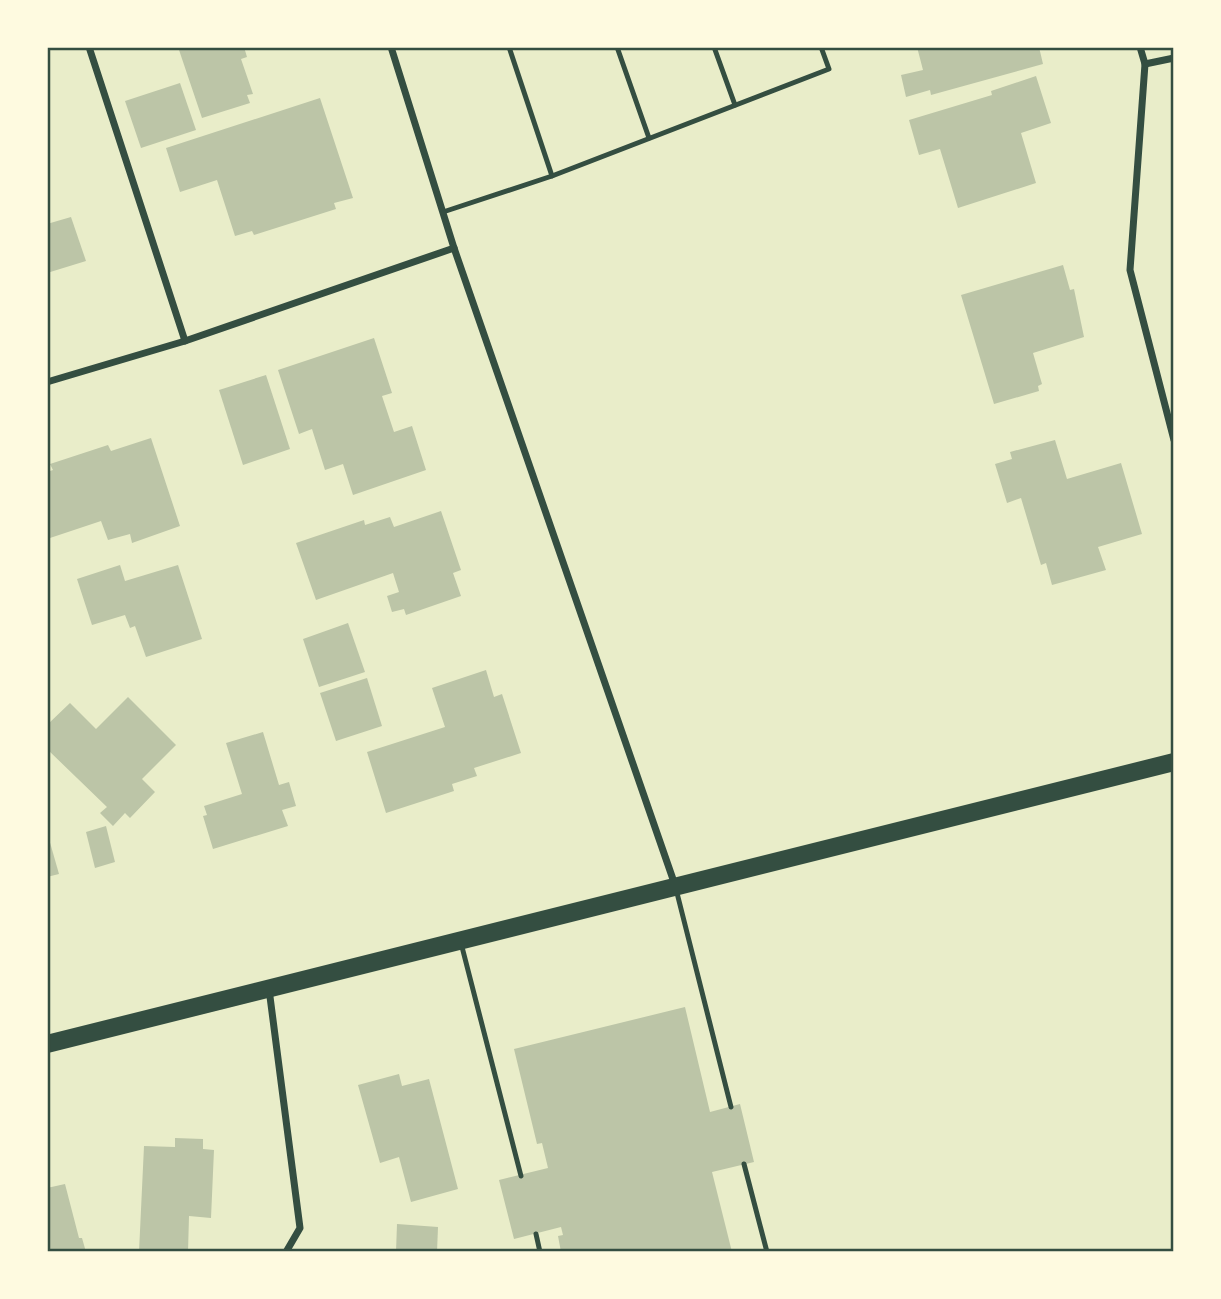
<svg xmlns="http://www.w3.org/2000/svg" width="1221" height="1299" viewBox="0 0 1221 1299" font-family="'Archivo Narrow',sans-serif">
	<style>
		.building { fill: #bcc5a7 }
		.lines { fill: none; stroke-linecap: round; stroke-linejoin: round }
		.service { stroke: #344e41; stroke-width: 5 }
		.minor { stroke: #344e41; stroke-width: 7 }
		.primary { stroke: #344e41; stroke-width: 18 }
		.neatline { fill: none; stroke: #344e41; stroke-width: 2.5 }
	</style>
	<rect width="100%" height="100%" fill="#e9edc9"/>
	<!-- building -->
	<g class="building">
		<path d="M 178,47 L 244,47 L 247,57 L 241,59 L 253,94 L 247,95 L 250,103 L 202,118 Z"/>
		<path d="M 917,47 L 1039,47 L 1043,64 L 931,95 L 930,90 L 906,97 L 901,75 L 923,70 Z"/>
		<path d="M 1036,76 L 1051,123 L 1021,133 L 1036,183 L 958,208 L 940,149 L 919,155 L 909,120 L 992,95 L 991,91 Z"/>
		<path d="M 180,83 L 196,130 L 141,148 L 125,101 Z"/>
		<path d="M 320,98 L 353,198 L 334,203 L 336,209 L 254,235 L 252,231 L 235,236 L 217,180 L 180,192 L 166,148 Z"/>
		<path d="M 71,217 L 86,261 L 47,273 L 47,224 Z"/>
		<path d="M 1063,265 L 1070,290 L 1074,289 L 1084,337 L 1033,353 L 1042,384 L 1038,386 L 1039,391 L 994,404 L 961,295 Z"/>
		<path d="M 374,338 L 392,393 L 382,396 L 394,432 L 412,426 L 426,470 L 353,495 L 343,464 L 325,470 L 312,429 L 299,434 L 278,370 Z"/>
		<path d="M 266,375 L 290,449 L 243,465 L 219,390 Z"/>
		<path d="M 151,438 L 180,526 L 132,543 L 130,534 L 108,540 L 101,521 L 47,539 L 47,472 L 53,470 L 50,464 L 108,445 L 111,451 Z"/>
		<path d="M 1055,440 L 1067,479 L 1121,463 L 1142,534 L 1098,547 L 1106,570 L 1052,585 L 1046,563 L 1041,565 L 1021,498 L 1007,503 L 995,464 L 1012,459 L 1010,452 Z"/>
		<path d="M 441,511 L 461,570 L 453,573 L 461,596 L 406,615 L 404,609 L 392,612 L 387,596 L 399,592 L 393,573 L 316,600 L 296,543 L 364,520 L 365,525 L 390,517 L 394,527 Z"/>
		<path d="M 120,565 L 125,581 L 178,565 L 202,639 L 146,657 L 135,626 L 130,628 L 125,615 L 92,625 L 77,579 Z"/>
		<path d="M 348,623 L 365,672 L 319,687 L 303,639 Z"/>
		<path d="M 486,670 L 494,697 L 502,694 L 521,753 L 474,768 L 477,776 L 452,784 L 454,791 L 386,813 L 367,752 L 445,727 L 432,688 Z"/>
		<path d="M 367,678 L 382,726 L 336,741 L 320,693 Z"/>
		<path d="M 128,697 L 176,745 L 142,779 L 155,792 L 130,818 L 125,813 L 113,826 L 100,813 L 107,807 L 47,749 L 47,725 L 70,703 L 96,729 Z"/>
		<path d="M 263,732 L 279,785 L 289,782 L 296,806 L 282,810 L 288,826 L 213,849 L 203,816 L 207,815 L 204,806 L 242,794 L 226,743 Z"/>
		<path d="M 106,826 L 115,862 L 95,868 L 86,832 Z"/>
		<path d="M 47,832 L 59,874 L 47,877 Z"/>
		<path d="M 685,1007 L 710,1112 L 740,1104 L 754,1162 L 712,1172 L 732,1252 L 561,1252 L 558,1236 L 563,1235 L 561,1227 L 514,1239 L 499,1180 L 548,1168 L 542,1143 L 537,1144 L 514,1049 Z"/>
		<path d="M 399,1074 L 402,1086 L 429,1079 L 458,1189 L 411,1202 L 399,1157 L 380,1163 L 358,1085 Z"/>
		<path d="M 175,1138 L 203,1139 L 203,1149 L 214,1150 L 211,1218 L 189,1216 L 188,1252 L 139,1252 L 144,1146 L 175,1147 Z"/>
		<path d="M 65,1184 L 79,1238 L 82,1238 L 86,1252 L 47,1252 L 47,1188 Z"/>
		<path d="M 397,1224 L 438,1227 L 437,1252 L 396,1252 Z"/>
	</g>
	<g class="lines">
		<!-- service -->
		<g class="service">
			<path d="M 509,47 L 552,176"/>
			<path d="M 617,47 L 649,138"/>
			<path d="M 714,47 L 735,105"/>
			<path d="M 443,212 L 552,176 L 829,69 L 821,47"/>
			<path d="M 676,889 L 731,1107"/>
			<path d="M 461,943 L 521,1176"/>
			<path d="M 744,1164 L 767,1252"/>
			<path d="M 536,1234 L 540,1252"/>
		</g>
		<!-- minor -->
		<g class="minor">
			<path d="M 89,47 L 185,341"/>
			<path d="M 391,47 L 454,248 L 675,885"/>
			<path d="M 1140,47 L 1145,64 L 1130,270 L 1174,440"/>
			<path d="M 1145,64 L 1174,58"/>
			<path d="M 47,382 L 185,341 L 454,248"/>
			<path d="M 269,989 L 300,1228 L 286,1252"/>
		</g>
		<!-- primary -->
		<path class="primary" d="M 47,1044 L 1174,762"/>
	</g>
	<!-- border -->
	<rect width="1221" height="1299" fill="none" stroke="#fefae0" stroke-width="98"/>
	<rect x="49" y="49" width="1123" height="1201" class="neatline"/>
</svg>
